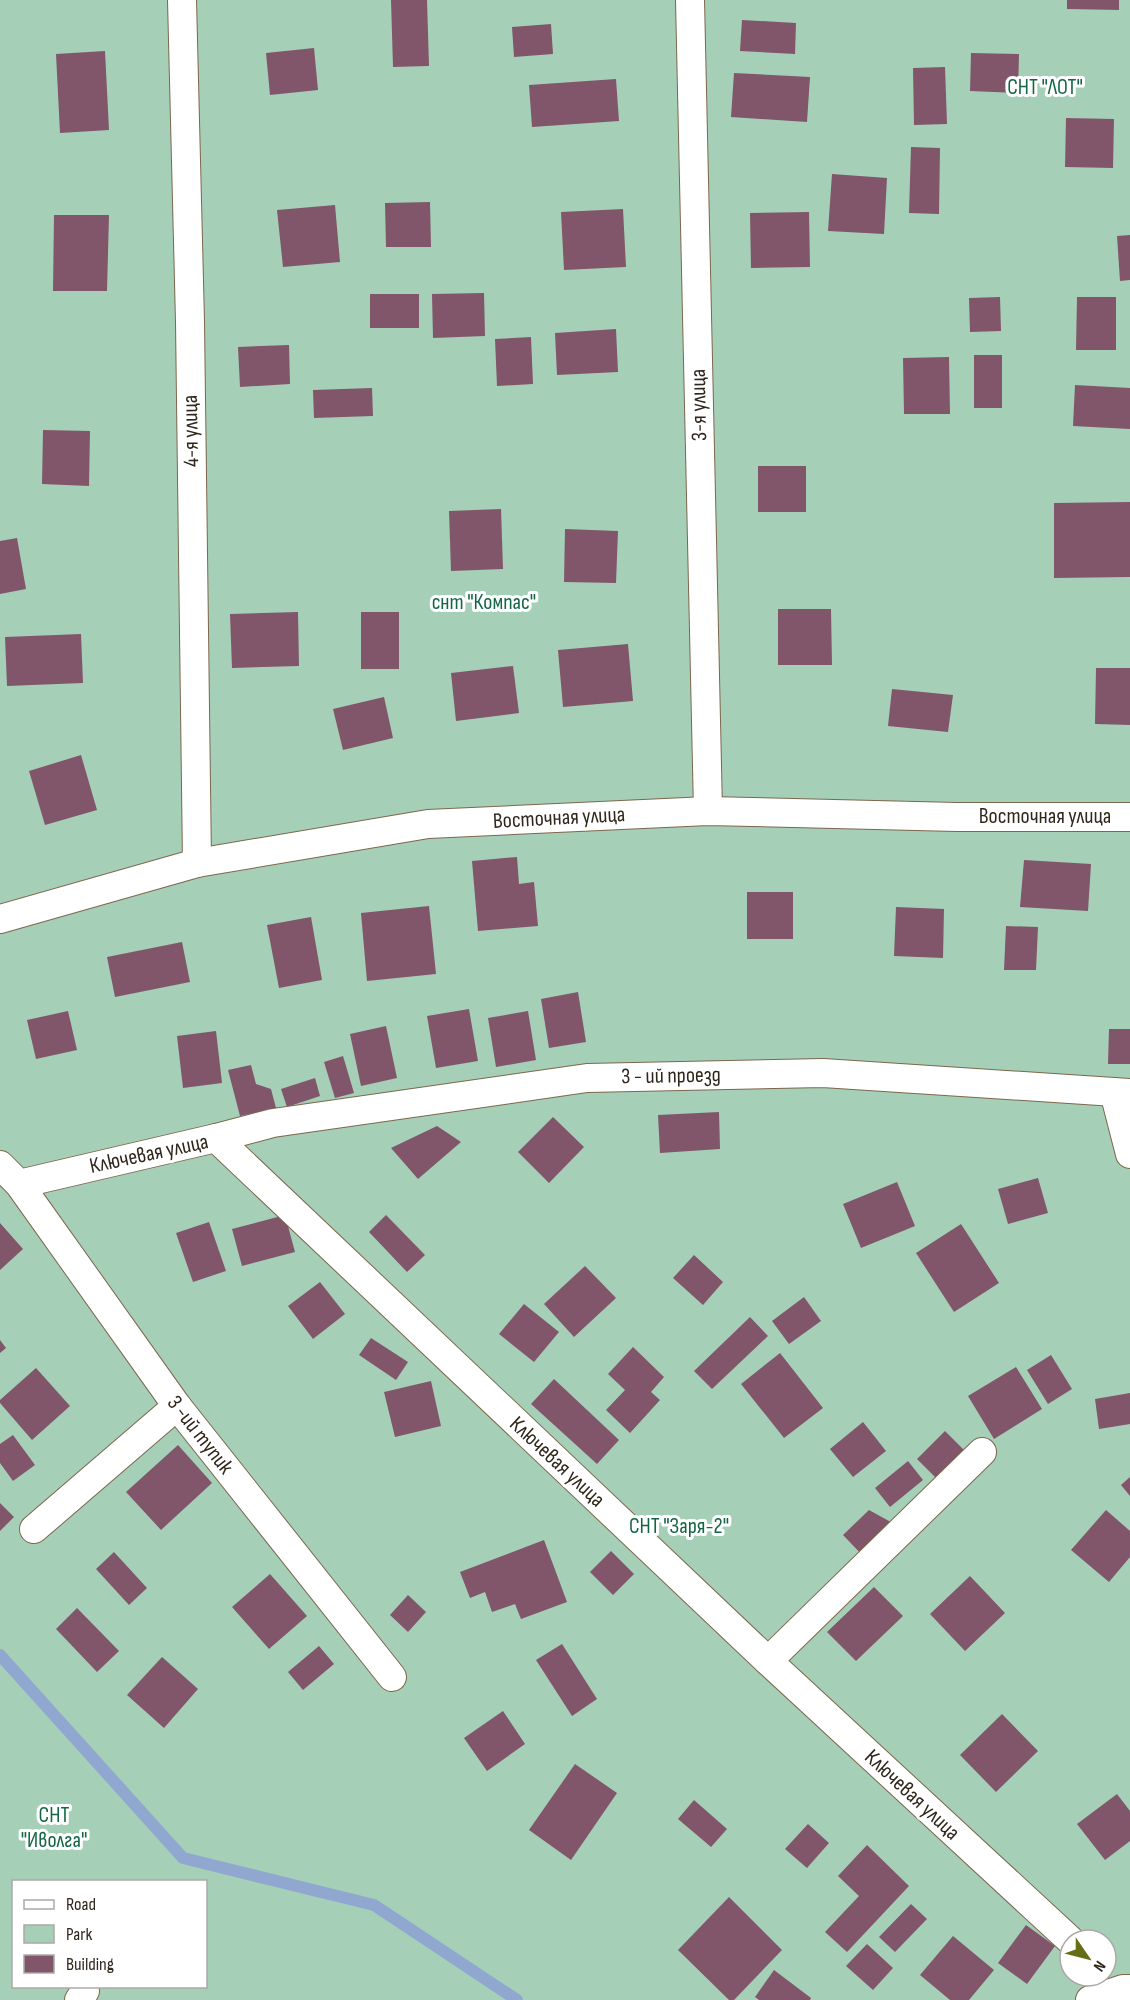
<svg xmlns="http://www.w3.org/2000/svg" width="1130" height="2000" viewBox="0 0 1130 2000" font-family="'Sofia Sans Condensed',sans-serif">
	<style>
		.green { fill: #a6cfb8; fill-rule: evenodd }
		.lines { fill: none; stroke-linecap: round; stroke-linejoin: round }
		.stream { stroke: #90a8d0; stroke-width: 12 }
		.building { fill: #81566a }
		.minor-casing { stroke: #7d674c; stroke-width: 30 }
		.minor { stroke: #fff; stroke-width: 28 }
		.labels { text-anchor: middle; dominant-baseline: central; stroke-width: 6; stroke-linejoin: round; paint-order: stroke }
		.park-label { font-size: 22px; fill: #136645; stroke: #fff }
		.street-label { font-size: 22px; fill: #30271c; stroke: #fff }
	</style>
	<rect width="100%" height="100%" fill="#fce3c5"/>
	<!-- green -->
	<path class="green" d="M 0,0 L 1130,0 L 1130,2000 L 0,2000 ZM 14,1882 L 206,1882 L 206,1986 L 14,1986 ZM 1070,1940 L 1106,1940 L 1106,1976 L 1070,1976 Z"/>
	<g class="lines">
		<!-- stream -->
		<path class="stream" d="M 0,1655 L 183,1858 L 374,1905 L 517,2000"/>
	</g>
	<!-- building -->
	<g class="building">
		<path d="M 391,0 L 427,0 L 429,66 L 393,67 Z"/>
		<path d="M 1067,0 L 1119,0 L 1119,10 L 1067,9 Z"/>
		<path d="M 742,20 L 796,23 L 795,54 L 740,51 Z"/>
		<path d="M 551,24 L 553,54 L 514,57 L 512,27 Z"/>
		<path d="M 314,48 L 318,90 L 270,95 L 266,53 Z"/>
		<path d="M 105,51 L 109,130 L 60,133 L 56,54 Z"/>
		<path d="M 971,53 L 1019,54 L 1018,93 L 970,91 Z"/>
		<path d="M 945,67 L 947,124 L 914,125 L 913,68 Z"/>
		<path d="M 734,73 L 810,77 L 807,122 L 731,117 Z"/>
		<path d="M 616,79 L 619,121 L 532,127 L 529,85 Z"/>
		<path d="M 1066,118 L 1114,119 L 1113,168 L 1065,167 Z"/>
		<path d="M 911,147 L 940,148 L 939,214 L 909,213 Z"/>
		<path d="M 832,174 L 887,178 L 884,234 L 828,231 Z"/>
		<path d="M 430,202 L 431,247 L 386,247 L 385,203 Z"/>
		<path d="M 335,205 L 340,262 L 283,267 L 277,210 Z"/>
		<path d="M 623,209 L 626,267 L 564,270 L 561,212 Z"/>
		<path d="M 809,212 L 810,267 L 751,268 L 750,213 Z"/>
		<path d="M 54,215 L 109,215 L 107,291 L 53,291 Z"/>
		<path d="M 1130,235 L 1130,280 L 1120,281 L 1117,236 Z"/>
		<path d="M 484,293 L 485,336 L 433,338 L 432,294 Z"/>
		<rect x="370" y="294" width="49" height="34"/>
		<path d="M 1000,297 L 1001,331 L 970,332 L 969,298 Z"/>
		<path d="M 1077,297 L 1116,297 L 1116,350 L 1076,350 Z"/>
		<path d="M 616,329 L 618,372 L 557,375 L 555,333 Z"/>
		<path d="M 531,337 L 533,384 L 497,386 L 495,339 Z"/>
		<path d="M 289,345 L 290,384 L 240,387 L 238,347 Z"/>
		<rect x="974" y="355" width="28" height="53"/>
		<path d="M 949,357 L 950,414 L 904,414 L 903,358 Z"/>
		<path d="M 1075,385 L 1130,388 L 1130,429 L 1073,426 Z"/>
		<path d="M 372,388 L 373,416 L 314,418 L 313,390 Z"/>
		<path d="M 43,430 L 90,431 L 89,486 L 42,484 Z"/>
		<rect x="758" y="466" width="48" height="46"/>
		<path d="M 1130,502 L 1130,577 L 1054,578 L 1054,503 Z"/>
		<path d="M 501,509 L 503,569 L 451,571 L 449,511 Z"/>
		<path d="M 565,529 L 618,531 L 616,583 L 564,582 Z"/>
		<path d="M 17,538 L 26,589 L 0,594 L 0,541 Z"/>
		<path d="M 778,609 L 831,609 L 832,665 L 778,665 Z"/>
		<path d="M 298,612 L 299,666 L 232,668 L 230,614 Z"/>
		<rect x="361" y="612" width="38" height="57"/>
		<path d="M 81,634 L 83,683 L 7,686 L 5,637 Z"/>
		<path d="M 628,644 L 633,701 L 563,707 L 558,650 Z"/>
		<path d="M 513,666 L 519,713 L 456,721 L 451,673 Z"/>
		<path d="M 1096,668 L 1130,668 L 1130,725 L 1095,724 Z"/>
		<path d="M 892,689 L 953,695 L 948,732 L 888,726 Z"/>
		<path d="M 384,697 L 393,738 L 343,750 L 333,709 Z"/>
		<path d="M 81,755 L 97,810 L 45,825 L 29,771 Z"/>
		<path d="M 517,857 L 519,884 L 534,882 L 538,926 L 478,931 L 472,861 Z"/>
		<path d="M 1024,860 L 1091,864 L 1088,911 L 1020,907 Z"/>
		<rect x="747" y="892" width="46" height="47"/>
		<path d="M 429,906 L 436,974 L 367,981 L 361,913 Z"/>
		<path d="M 896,907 L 944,909 L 943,958 L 894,956 Z"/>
		<path d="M 311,917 L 322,980 L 279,988 L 267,925 Z"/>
		<path d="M 1006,926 L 1038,927 L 1036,970 L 1004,970 Z"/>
		<path d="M 182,942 L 190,982 L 115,997 L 107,957 Z"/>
		<path d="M 578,992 L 586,1042 L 549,1048 L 541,999 Z"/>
		<path d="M 469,1009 L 478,1061 L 436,1068 L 427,1016 Z"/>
		<path d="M 68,1011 L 77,1050 L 36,1059 L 27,1020 Z"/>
		<path d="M 528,1011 L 536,1060 L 496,1067 L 488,1018 Z"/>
		<path d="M 386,1026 L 397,1078 L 361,1086 L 350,1034 Z"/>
		<path d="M 1109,1029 L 1130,1029 L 1130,1064 L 1108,1064 Z"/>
		<path d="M 216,1031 L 222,1083 L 183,1088 L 177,1036 Z"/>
		<path d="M 343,1056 L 354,1093 L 335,1098 L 324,1062 Z"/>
		<path d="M 251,1065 L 256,1084 L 271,1089 L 276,1108 L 240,1116 L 228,1070 Z"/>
		<path d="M 315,1078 L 320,1096 L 287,1107 L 281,1089 Z"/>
		<path d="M 719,1112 L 720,1149 L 660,1153 L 658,1115 Z"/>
		<path d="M 553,1117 L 584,1147 L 549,1183 L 518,1152 Z"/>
		<path d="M 437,1126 L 461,1142 L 418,1179 L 391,1148 Z"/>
		<path d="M 1038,1178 L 1048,1213 L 1008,1224 L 998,1189 Z"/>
		<path d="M 897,1182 L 915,1226 L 861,1248 L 843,1204 Z"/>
		<path d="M 285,1215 L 295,1252 L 242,1266 L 232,1229 Z"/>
		<path d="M 386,1215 L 425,1255 L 407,1272 L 369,1232 Z"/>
		<path d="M 209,1222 L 226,1271 L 193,1282 L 176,1233 Z"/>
		<path d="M 0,1223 L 23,1249 L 0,1270 Z"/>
		<path d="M 961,1224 L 999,1283 L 954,1312 L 916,1253 Z"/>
		<path d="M 694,1255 L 723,1282 L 703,1305 L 673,1278 Z"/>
		<path d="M 585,1266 L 616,1298 L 574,1337 L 544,1304 Z"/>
		<path d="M 320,1282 L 345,1314 L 313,1339 L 288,1306 Z"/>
		<path d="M 804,1297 L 821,1321 L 789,1344 L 772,1321 Z"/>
		<path d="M 524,1304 L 559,1332 L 534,1362 L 499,1334 Z"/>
		<path d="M 750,1317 L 768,1336 L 712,1389 L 694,1371 Z"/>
		<path d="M 371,1338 L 408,1362 L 396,1380 L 359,1355 Z"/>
		<path d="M 0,1340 L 6,1348 L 0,1353 Z"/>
		<path d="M 633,1347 L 664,1377 L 651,1392 L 660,1400 L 630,1433 L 606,1410 L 625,1390 L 608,1374 Z"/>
		<path d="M 780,1353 L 823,1408 L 784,1438 L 741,1384 Z"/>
		<path d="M 1051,1355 L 1072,1389 L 1048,1404 L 1027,1370 Z"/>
		<path d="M 1016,1367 L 1042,1409 L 994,1439 L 968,1396 Z"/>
		<path d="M 36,1368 L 70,1406 L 32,1440 L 0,1403 L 0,1400 Z"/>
		<path d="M 554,1379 L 619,1440 L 597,1464 L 531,1404 Z"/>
		<path d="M 431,1381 L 441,1426 L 395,1437 L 384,1392 Z"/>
		<path d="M 1130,1393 L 1130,1424 L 1099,1429 L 1095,1399 Z"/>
		<path d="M 863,1422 L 886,1451 L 853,1477 L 830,1449 Z"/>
		<path d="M 945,1431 L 966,1452 L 938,1480 L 917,1459 Z"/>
		<path d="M 13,1435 L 35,1465 L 13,1481 L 0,1463 L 0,1444 Z"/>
		<path d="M 178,1445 L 212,1483 L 161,1530 L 126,1492 Z"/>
		<path d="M 908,1461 L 923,1480 L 890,1507 L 875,1488 Z"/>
		<path d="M 1130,1477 L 1130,1496 L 1121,1485 Z"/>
		<path d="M 0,1503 L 14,1517 L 0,1531 Z"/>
		<path d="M 869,1510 L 898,1526 L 865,1558 L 843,1535 Z"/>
		<path d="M 1106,1510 L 1130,1531 L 1130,1557 L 1109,1582 L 1071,1550 Z"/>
		<path d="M 544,1540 L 567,1602 L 521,1619 L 515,1604 L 492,1612 L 485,1592 L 470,1598 L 460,1572 Z"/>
		<path d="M 611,1551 L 634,1574 L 613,1595 L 590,1572 Z"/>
		<path d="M 114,1552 L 147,1588 L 129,1605 L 96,1569 Z"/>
		<path d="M 270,1574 L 307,1616 L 269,1649 L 232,1607 Z"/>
		<path d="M 970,1576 L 1005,1613 L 965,1651 L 930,1614 Z"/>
		<path d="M 874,1587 L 903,1616 L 856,1661 L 827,1632 Z"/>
		<path d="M 408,1595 L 426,1612 L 408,1632 L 390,1615 Z"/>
		<path d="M 77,1608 L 119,1651 L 97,1672 L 56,1629 Z"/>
		<path d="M 562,1644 L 597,1699 L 572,1716 L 536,1660 Z"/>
		<path d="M 319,1646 L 334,1664 L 303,1690 L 288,1672 Z"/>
		<path d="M 162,1657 L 198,1689 L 164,1728 L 127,1695 Z"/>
		<path d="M 503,1711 L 525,1744 L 487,1771 L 464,1738 Z"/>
		<path d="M 1002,1714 L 1038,1751 L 996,1792 L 960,1755 Z"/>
		<path d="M 575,1764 L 617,1793 L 571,1860 L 529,1830 Z"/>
		<path d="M 1117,1794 L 1130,1811 L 1130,1841 L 1105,1860 L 1077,1824 Z"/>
		<path d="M 694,1800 L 727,1829 L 711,1847 L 678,1819 Z"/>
		<path d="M 808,1824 L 829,1843 L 807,1868 L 785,1849 Z"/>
		<path d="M 867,1845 L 909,1886 L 847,1952 L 825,1932 L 859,1896 L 838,1876 Z"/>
		<path d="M 729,1897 L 782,1950 L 734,2000 L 729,2000 L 678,1950 Z"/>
		<path d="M 911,1904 L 927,1919 L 895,1952 L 879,1937 Z"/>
		<path d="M 1026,1925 L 1055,1946 L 1027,1984 L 998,1963 Z"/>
		<path d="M 953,1936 L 994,1970 L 969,2000 L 950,2000 L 920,1975 Z"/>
		<path d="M 867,1944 L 893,1968 L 873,1990 L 846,1966 Z"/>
		<path d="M 774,1970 L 811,1998 L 810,2000 L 759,2000 L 755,1997 Z"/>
	</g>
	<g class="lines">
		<defs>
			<g id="minor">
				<path d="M 182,0 L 190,322 L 197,863"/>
				<path d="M 690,0 L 708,811"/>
				<path d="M 0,919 L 197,863 L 428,824 L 708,811 L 957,817 L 1130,817"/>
				<path d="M 1114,1092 L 1130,1154"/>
				<path d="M 216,1138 L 273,1123 L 587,1078 L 823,1073 L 1130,1093"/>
				<path d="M 0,1165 L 19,1184 L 216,1138 L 768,1661 L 1070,1940"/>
				<path d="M 19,1184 L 177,1406 L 392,1677"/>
				<path d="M 34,1529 L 177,1406"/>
				<path d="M 768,1661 L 982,1452"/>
				<path d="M 79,2000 L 85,1991"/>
				<path d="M 1090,2000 L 1123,1989 L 1130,1989"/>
			</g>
		</defs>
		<!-- minor casing -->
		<use href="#minor" class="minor-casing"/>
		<!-- minor -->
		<use href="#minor" class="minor"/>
	</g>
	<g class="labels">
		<!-- park labels -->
		<g class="park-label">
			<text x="1045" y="87">СНТ "ЛОТ"</text>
			<text x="484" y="602">снт "Компас"</text>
			<text x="679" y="1526">СНТ "Заря-2"</text>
			<text x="54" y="1815">СНТ<tspan x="54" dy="25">"Иволга"</tspan></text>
		</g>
		<!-- street labels -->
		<g class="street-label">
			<text transform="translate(699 405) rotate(-91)">3-я улица</text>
			<text transform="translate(191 431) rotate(-91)">4-я улица</text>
			<text x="1045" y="816">Восточная улица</text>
			<text transform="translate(559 818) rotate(-3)">Восточная улица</text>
			<text transform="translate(671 1076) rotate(-1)">3 - ий проезд</text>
			<text transform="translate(149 1154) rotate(-12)">Ключевая улица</text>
			<text transform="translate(200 1435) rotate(52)">3 -ий тупик</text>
			<text transform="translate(557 1462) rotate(43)">Ключевая улица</text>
			<text transform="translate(912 1795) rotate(43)">Ключевая улица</text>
		</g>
	</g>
	<!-- legend -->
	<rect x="12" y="1880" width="195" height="108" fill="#ffffff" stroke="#aca9a4" stroke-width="1.5"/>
	<rect x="24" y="1900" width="30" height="9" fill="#ffffff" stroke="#aca9a4" stroke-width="1.5"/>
	<text x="66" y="1910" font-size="18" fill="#30271c">Road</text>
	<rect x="24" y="1925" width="30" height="18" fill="#a6cfb8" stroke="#aca9a4" stroke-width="1.5"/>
	<text x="66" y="1940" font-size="18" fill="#30271c">Park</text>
	<rect x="24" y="1955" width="30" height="18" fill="#81566a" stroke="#aca9a4" stroke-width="1.5"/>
	<text x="66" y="1970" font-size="18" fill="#30271c">Building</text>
	<!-- north arrow -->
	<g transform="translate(1088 1958) rotate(125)"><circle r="28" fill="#ffffff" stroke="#aca9a4" stroke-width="1.5"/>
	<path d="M0-4.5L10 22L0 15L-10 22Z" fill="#656e15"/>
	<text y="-9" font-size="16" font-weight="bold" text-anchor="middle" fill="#30271c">N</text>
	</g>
</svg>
